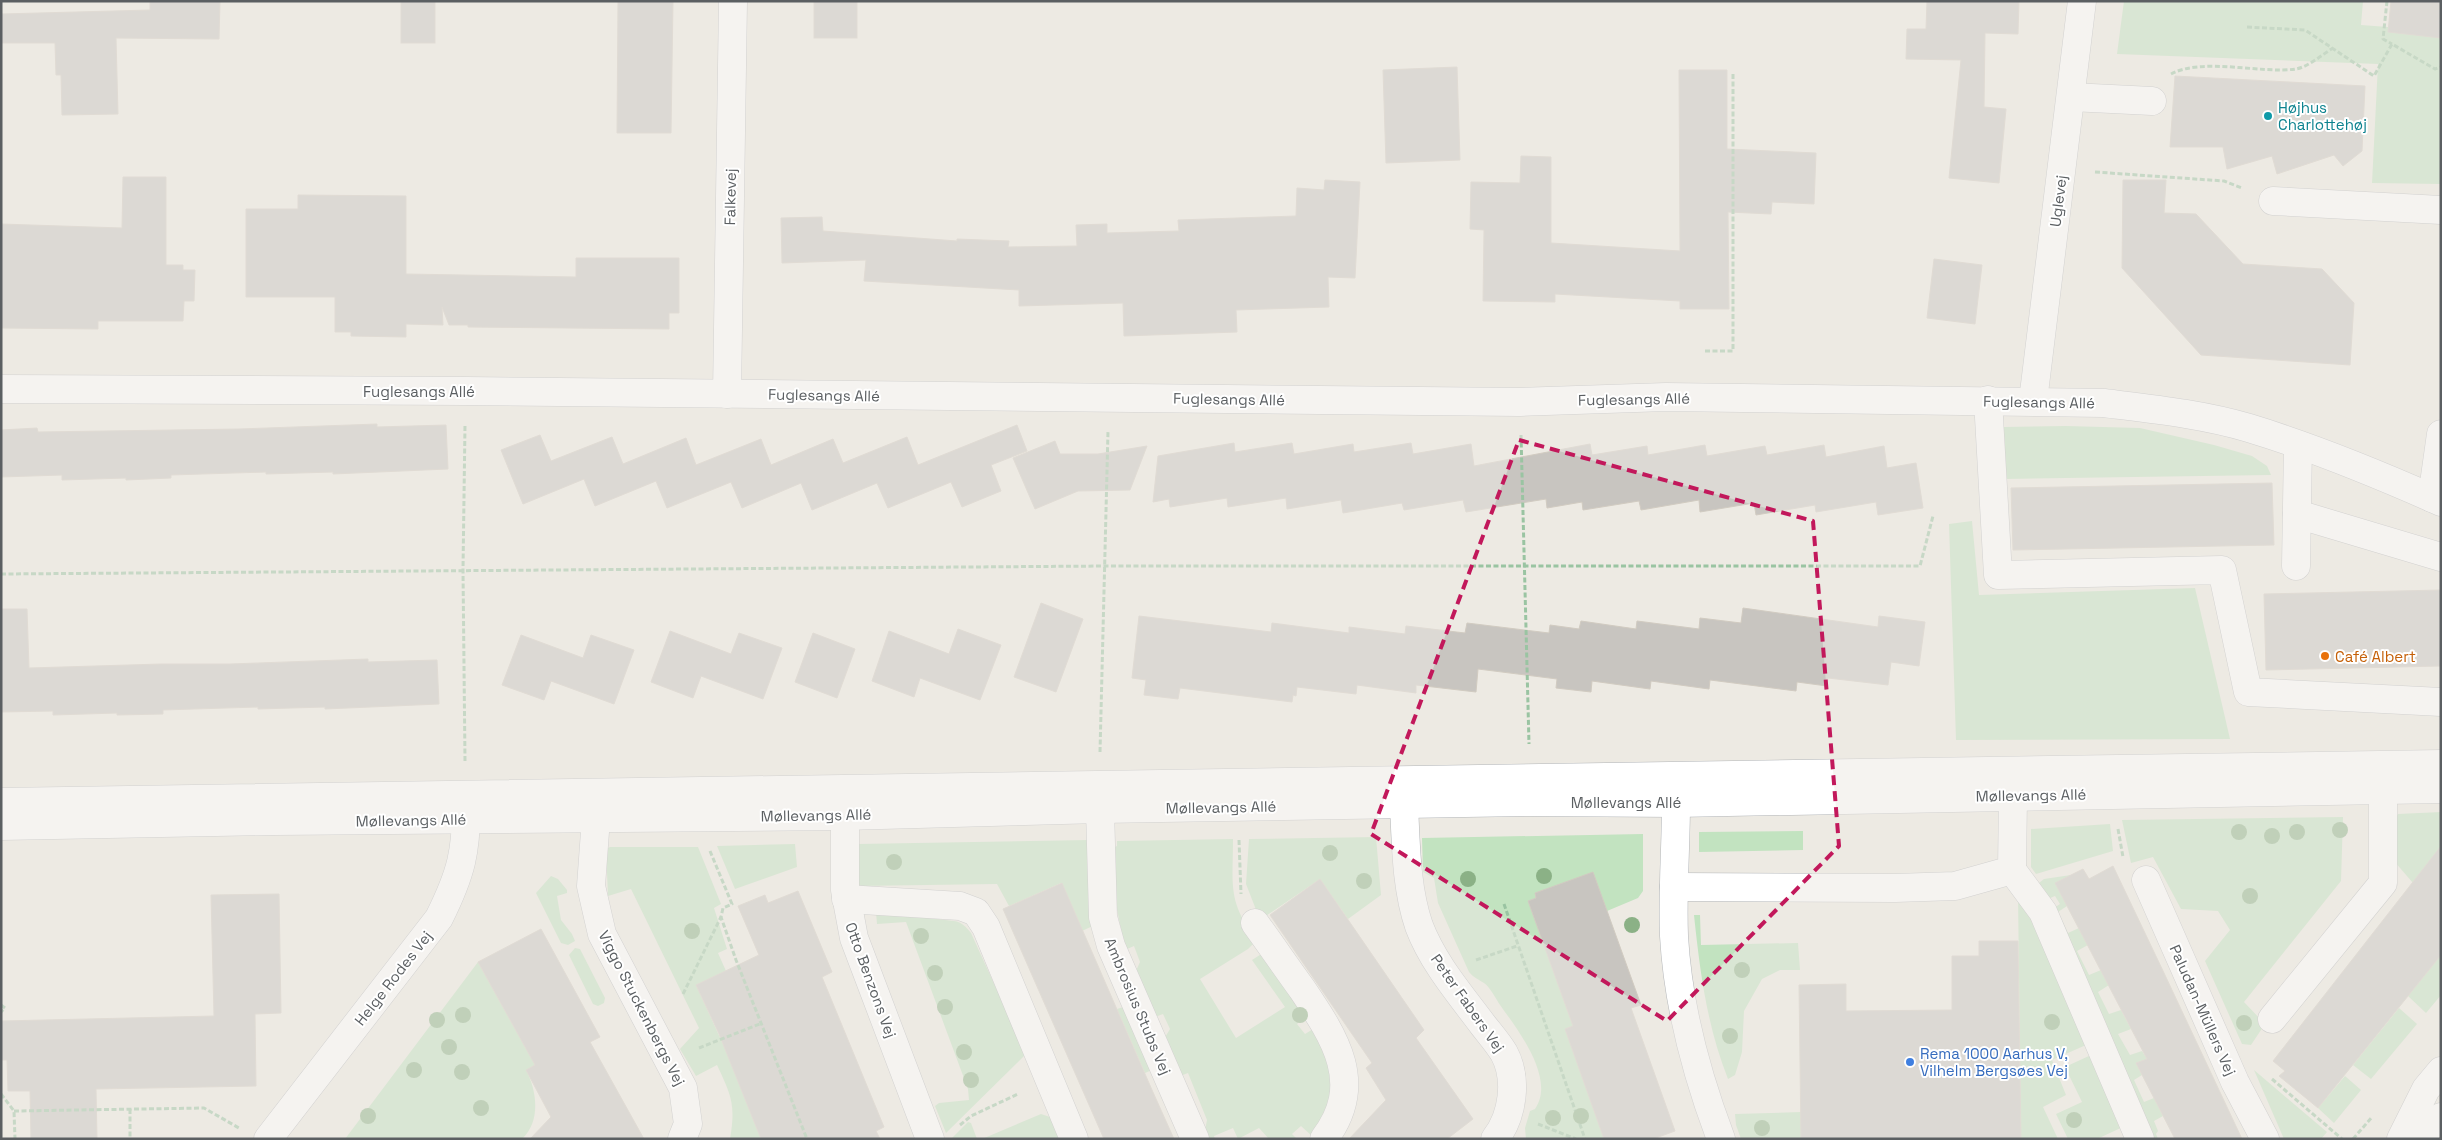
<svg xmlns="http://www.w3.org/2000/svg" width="2442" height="1140" viewBox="0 0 2442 1140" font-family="'Space Grotesk',sans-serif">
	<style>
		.green { fill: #c2e3c0 }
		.building { fill: #c8c5c0; stroke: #d1cbc1 }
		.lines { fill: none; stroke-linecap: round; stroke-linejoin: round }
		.minor-casing { stroke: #b3b6b9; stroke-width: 29 }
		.path { stroke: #9ac4a2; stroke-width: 3; stroke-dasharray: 5 2.5; stroke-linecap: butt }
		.minor { stroke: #fff; stroke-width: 28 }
		.tree { fill: #8bb186 }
		.marked { fill: none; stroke: #c2185b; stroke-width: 4; stroke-dasharray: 10 6; stroke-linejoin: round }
		.culture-dot { fill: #0f9aa8; stroke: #fff; stroke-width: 2 }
		.food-dot { fill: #e8710a; stroke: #fff; stroke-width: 2 }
		.shop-dot { fill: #3f7fe0; stroke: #fff; stroke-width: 2 }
		.labels { text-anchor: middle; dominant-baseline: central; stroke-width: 4; stroke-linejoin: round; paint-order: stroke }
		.culture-label { font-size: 15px; fill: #0d838f; stroke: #fff; text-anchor: start }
		.street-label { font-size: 15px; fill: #5b5f62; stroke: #fff }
		.food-label { font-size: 15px; fill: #c56008; stroke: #fff; text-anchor: start }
		.shop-label { font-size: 15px; fill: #366cbe; stroke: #fff; text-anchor: start }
	</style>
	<rect width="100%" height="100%" fill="#edeae3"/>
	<!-- green -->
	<g class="green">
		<path d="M 2124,1 L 2363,1 L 2361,25 L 2441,31 L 2441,184 L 2372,183 L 2378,64 L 2117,54 Z"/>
		<path d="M 2066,426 L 2140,428 L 2214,445 L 2252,456 L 2267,466 L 2271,475 L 2005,479 L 2004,427 Z"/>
		<path d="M 1972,521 L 1979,595 L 2195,588 L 2230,739 L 1956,740 L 1949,524 Z"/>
		<path d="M 2441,812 L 2441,869 L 2413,883 L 2394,861 L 2393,823 L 2398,814 Z"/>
		<path d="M 2343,817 L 2341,881 L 2244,1002 L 2265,1024 L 2251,1045 L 2242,1044 L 2205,961 L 2230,930 L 2218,911 L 2181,909 L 2153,857 L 2131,863 L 2122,820 Z"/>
		<path d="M 2110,824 L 2113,851 L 2036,874 L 2031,867 L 2031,829 Z"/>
		<path d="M 1803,831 L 1803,850 L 1699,852 L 1699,832 Z"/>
		<path d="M 1643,834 L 1643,891 L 1638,898 L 1607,911 L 1593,873 L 1535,893 L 1536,898 L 1528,901 L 1573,1026 L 1565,1029 L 1604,1139 L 1526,1139 L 1525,1128 L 1530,1111 L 1535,1109 C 1556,1079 1518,1030 1500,1005 C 1496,999 1490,987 1484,983 C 1478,979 1474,978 1469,972 L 1438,903 L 1434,878 L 1423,872 L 1422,838 Z"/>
		<path d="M 1376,837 L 1381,895 L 1348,919 L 1320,879 L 1260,920 L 1246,884 L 1249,839 Z"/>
		<path d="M 1233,839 C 1233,885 1227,902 1257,940 L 1248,949 L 1200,979 L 1236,1038 L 1285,1007 L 1252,960 L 1266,951 L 1309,1014 L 1297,1024 L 1305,1034 L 1318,1026 L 1333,1068 L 1330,1103 L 1313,1137 L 1301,1126 L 1292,1134 L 1297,1139 L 1269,1139 L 1259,1128 L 1238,1139 L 1233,1128 L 1214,1136 L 1215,1139 L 1208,1139 L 1205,1130 L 1207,1120 L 1188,1073 L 1180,1076 L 1164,1039 L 1170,1029 L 1163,1014 L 1155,1017 L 1135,973 L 1140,962 L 1134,946 L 1125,950 L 1115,899 L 1113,848 L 1117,846 L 1117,841 Z"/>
		<path d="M 1089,840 L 1097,924 L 1082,931 L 1061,883 L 1009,906 L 997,884 L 857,886 L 857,844 Z"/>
		<path d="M 795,844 L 797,867 L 735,889 L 717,846 Z"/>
		<path d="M 610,847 L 698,847 L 721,904 L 714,908 L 727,949 L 718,953 L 726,971 L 696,985 L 727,1053 L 761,1139 L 730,1139 C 736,1104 731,1095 717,1065 L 696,1076 L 680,1049 L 699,1028 L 631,889 L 608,896 L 606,849 Z"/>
		<path d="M 2071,875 L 2067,906 L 2058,912 L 2068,933 L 2079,928 L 2088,945 L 2077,951 L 2089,975 L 2101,970 L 2109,985 L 2098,992 L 2109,1014 L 2121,1010 L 2131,1029 L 2118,1034 L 2130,1055 L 2142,1051 L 2147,1059 L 2136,1063 L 2142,1075 L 2134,1080 L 2144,1102 L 2154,1098 L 2163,1116 L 2154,1121 L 2158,1131 L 2156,1134 L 2158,1139 L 2152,1139 L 2054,908 L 2060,904 L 2055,896 L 2048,899 L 2039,883 L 2044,879 Z"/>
		<path d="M 551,876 L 558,879 L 567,890 L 567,893 L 557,896 L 561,920 L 572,934 L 575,941 L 568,945 L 561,943 L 536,893 Z"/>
		<path d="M 2018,895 L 2025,904 L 2086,1045 L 2052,1060 L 2066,1095 L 2043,1107 L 2058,1139 L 1968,1139 L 2021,1138 Z"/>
		<path d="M 876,912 L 954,921 C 962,922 966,927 971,933 L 1026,1054 L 946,1133 L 935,1106 L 939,1103 L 969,1100 L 968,1089 L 906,922 L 877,924 Z"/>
		<path d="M 1694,915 L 1700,915 L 1701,945 L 1798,943 L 1800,970 L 1780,970 L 1762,979 L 1744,1011 L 1742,1052 L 1735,1075 L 1728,1079 C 1707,1026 1700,972 1694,915 Z"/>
		<path d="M 575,948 L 580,949 L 605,998 L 604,1003 L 598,1006 L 593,1004 L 569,955 Z"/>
		<path d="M 2441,955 L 2441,995 L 2426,1013 L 2408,996 Z"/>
		<path d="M 478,962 L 535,1065 L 526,1070 C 537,1091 541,1121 522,1139 L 345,1139 Z"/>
		<path d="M 1126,1006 L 1152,1070 L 1145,1073 L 1117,1009 Z"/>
		<path d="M 2399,1008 L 2417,1024 L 2371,1079 L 2353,1065 Z"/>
		<path d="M 2091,1055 L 2125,1126 L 2097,1139 L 2068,1139 L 2056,1114 L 2082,1102 L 2065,1067 Z"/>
		<path d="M 2254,1070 L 2327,1132 L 2321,1139 L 2284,1139 Z"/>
		<path d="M 2345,1076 L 2361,1090 L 2334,1123 L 2318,1108 Z"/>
		<path d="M 1801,1112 L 1801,1139 L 1741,1139 L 1736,1125 L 1735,1114 Z"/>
		<path d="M 1041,1114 L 1053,1118 L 1061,1139 L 982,1139 Z"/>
		<path d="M 968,1122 L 971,1123 L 977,1139 L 951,1139 Z"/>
	</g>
	<!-- building -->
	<g class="building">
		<path d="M 150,1 L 220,1 L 219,39 L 116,38 L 118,114 L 62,115 L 61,75 L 56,75 L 55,43 L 1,43 L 1,14 L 150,10 Z"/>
		<rect x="401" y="1" width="34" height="42"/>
		<path d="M 618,1 L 673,1 L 671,133 L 617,133 Z"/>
		<rect x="814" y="1" width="43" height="37"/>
		<path d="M 1927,1 L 2019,1 L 2018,34 L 1985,33 L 1984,107 L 2006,109 L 1999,183 L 1949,178 L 1961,60 L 1906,59 L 1907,29 L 1926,29 Z"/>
		<path d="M 2391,1 L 2441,1 L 2441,38 L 2388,32 Z"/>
		<path d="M 1457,67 L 1460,160 L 1386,163 L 1383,70 Z"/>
		<path d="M 1679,70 L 1727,70 L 1727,149 L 1816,153 L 1814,204 L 1772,202 L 1771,214 L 1728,212 L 1729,309 L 1680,309 L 1680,301 L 1555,294 L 1555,302 L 1483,301 L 1484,230 L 1470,229 L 1471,182 L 1520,183 L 1521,156 L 1551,157 L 1551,243 L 1680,251 Z"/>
		<path d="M 2175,76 L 2365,86 L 2362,151 L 2343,166 L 2334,155 L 2277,174 L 2272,156 L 2227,169 L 2223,147 L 2170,147 Z"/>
		<path d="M 123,177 L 166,177 L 166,265 L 183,265 L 183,270 L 195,270 L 194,301 L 184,301 L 183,321 L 98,321 L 98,329 L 1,328 L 1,224 L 122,228 Z"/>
		<path d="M 1325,180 L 1360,182 L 1355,278 L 1328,277 L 1329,307 L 1236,310 L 1237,332 L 1124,336 L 1123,303 L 1019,306 L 1019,290 L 864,281 L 866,260 L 782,263 L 781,218 L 822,217 L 823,231 L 957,241 L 957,239 L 1009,241 L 1008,247 L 1077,246 L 1076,225 L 1107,224 L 1107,233 L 1179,231 L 1178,220 L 1296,216 L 1297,188 L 1324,190 Z"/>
		<path d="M 2123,180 L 2166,180 L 2164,213 L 2196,214 L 2243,264 L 2322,269 L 2354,303 L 2350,365 L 2201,355 L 2122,268 Z"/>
		<path d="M 298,195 L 406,196 L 406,274 L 576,277 L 576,258 L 679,258 L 679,313 L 669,313 L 669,329 L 468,327 L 468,325 L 449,325 L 442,307 L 443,325 L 406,324 L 406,337 L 351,336 L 351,332 L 335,332 L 335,297 L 246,297 L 246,209 L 298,209 Z"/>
		<path d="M 1934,259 L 1982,265 L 1975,324 L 1927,318 Z"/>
		<path d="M 377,424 L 377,427 L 446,425 L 448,469 L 333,474 L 333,472 L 266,474 L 266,472 L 171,475 L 171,478 L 126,480 L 126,478 L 62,480 L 62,475 L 1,477 L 1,430 L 37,428 L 38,432 L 239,429 Z"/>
		<path d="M 1017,425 L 1027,451 L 991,465 L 1001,491 L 962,507 L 951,482 L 888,508 L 877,483 L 812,510 L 801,483 L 742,508 L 731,482 L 667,508 L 656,481 L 595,506 L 584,479 L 523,504 L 501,450 L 540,435 L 551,461 L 612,437 L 623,464 L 686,438 L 696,465 L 761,439 L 771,465 L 833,439 L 843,463 L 907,437 L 918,465 Z"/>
		<path d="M 1055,441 L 1060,454 L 1098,454 L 1147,446 L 1130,490 L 1078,491 L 1035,509 L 1013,458 Z"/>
		<path d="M 1234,443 L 1235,452 L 1292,443 L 1294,454 L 1353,444 L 1354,452 L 1411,443 L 1413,454 L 1471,444 L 1474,466 L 1590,444 L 1592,455 L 1647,446 L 1648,455 L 1705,445 L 1707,456 L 1765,446 L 1767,455 L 1824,445 L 1826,457 L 1884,446 L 1887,468 L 1916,463 L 1923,508 L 1878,515 L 1876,502 L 1816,512 L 1815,505 L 1756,515 L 1754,503 L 1700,512 L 1699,500 L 1641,510 L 1639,501 L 1583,510 L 1582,502 L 1547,508 L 1546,499 L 1466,512 L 1463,500 L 1404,510 L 1402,503 L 1343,513 L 1341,500 L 1287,509 L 1286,498 L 1228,507 L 1227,498 L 1170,507 L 1169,499 L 1153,502 L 1158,456 Z"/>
		<path d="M 2272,483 L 2274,545 L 2013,550 L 2011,488 Z"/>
		<path d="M 2441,590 L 2441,666 L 2266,670 L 2264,594 Z"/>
		<path d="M 1041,603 L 1083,619 L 1056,692 L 1014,677 Z"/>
		<path d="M 1743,608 L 1878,627 L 1879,616 L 1925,622 L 1919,666 L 1891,662 L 1888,685 L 1828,678 L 1827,686 L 1797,682 L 1796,691 L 1710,680 L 1709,689 L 1651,681 L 1650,689 L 1592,681 L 1591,692 L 1556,688 L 1557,679 L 1478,669 L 1476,692 L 1416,685 L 1416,693 L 1357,685 L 1356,694 L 1297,687 L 1296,696 L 1293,695 L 1292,702 L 1180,688 L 1178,699 L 1144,695 L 1146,680 L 1132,678 L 1139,616 L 1271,632 L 1272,623 L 1349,633 L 1349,627 L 1405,634 L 1406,626 L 1465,633 L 1467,623 L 1549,633 L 1550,625 L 1579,629 L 1581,621 L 1636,629 L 1637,621 L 1699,629 L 1700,618 L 1741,623 Z"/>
		<path d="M 1,609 L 27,609 L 29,668 L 161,664 L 230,664 L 368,659 L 368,662 L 437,660 L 439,704 L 325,709 L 325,707 L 258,709 L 258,707 L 163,710 L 163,714 L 117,715 L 117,713 L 53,715 L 53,711 L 1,712 Z"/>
		<path d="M 958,629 L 1001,645 L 980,700 L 920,678 L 914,697 L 872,681 L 889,631 L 949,654 Z"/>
		<path d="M 670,631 L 731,654 L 739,633 L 782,648 L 763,699 L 701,676 L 693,698 L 651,682 Z"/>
		<path d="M 813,633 L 855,649 L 837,698 L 795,682 Z"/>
		<path d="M 521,635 L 583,658 L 591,635 L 634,650 L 614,704 L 551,681 L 544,700 L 502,685 Z"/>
		<path d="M 2441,846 L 2441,955 L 2318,1108 L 2279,1076 L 2285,1071 L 2273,1061 Z"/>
		<path d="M 2113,866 L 2164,973 L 2242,1139 L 2175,1139 L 2136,1063 L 2147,1059 L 2055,883 L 2083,869 L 2089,879 Z"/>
		<path d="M 1593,872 L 1641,1005 L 1631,1008 L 1675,1131 L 1653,1139 L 1604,1139 L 1565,1029 L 1573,1026 L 1528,901 L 1536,898 L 1535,893 Z"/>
		<path d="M 1320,879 L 1424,1030 L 1416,1038 L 1473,1119 L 1447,1139 L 1349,1139 L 1386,1100 L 1366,1068 L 1372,1063 L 1270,915 Z"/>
		<path d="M 1062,883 L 1152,1090 L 1174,1139 L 1104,1139 L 1003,909 Z"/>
		<path d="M 798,891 L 832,972 L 822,977 L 884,1127 L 876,1131 L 880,1139 L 761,1139 L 719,1034 L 696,985 L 759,955 L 738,906 L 765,895 L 768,903 Z"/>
		<path d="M 279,894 L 281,1013 L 255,1014 L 256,1086 L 96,1089 L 97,1139 L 31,1139 L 30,1091 L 8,1091 L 7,1060 L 1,1060 L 1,1021 L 214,1016 L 211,895 Z"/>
		<path d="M 541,929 L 600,1037 L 590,1042 L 644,1139 L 530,1139 L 551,1117 L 526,1070 L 535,1065 L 478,962 Z"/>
		<path d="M 1979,941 L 2018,941 L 2021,1138 L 1801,1139 L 1799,985 L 1846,984 L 1846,1011 L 1952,1010 L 1952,956 L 1979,956 Z"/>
	</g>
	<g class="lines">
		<defs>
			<g id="minor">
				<path d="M 2071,97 L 2152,101"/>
				<path d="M 2273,201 L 2441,210"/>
				<path d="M 1,389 L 466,391 L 1520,402 L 1666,397 L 2104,403 C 2152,409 2202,414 2249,428 C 2315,448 2378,474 2441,502"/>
				<path d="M 727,394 L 733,1"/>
				<path d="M 1988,400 L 1998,575 L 2222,570 L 2248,692 L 2441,702"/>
				<path d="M 2033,401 L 2082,1"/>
				<path d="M 2432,498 L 2441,434"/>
				<path d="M 2297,514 L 2441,557"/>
				<path d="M 2296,566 L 2298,445"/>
				<path d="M 1676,784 C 1677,835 1672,885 1674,936 C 1678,1007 1696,1073 1721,1139"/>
				<path d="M 1,802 L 2441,764"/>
				<path d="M 1404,805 C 1406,845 1406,888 1419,926 C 1433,963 1460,994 1483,1025 C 1490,1034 1498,1043 1504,1053 C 1518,1079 1513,1116 1495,1139"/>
				<path d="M 1100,809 L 1103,917 L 1111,946 L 1195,1139"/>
				<path d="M 845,816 L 845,890 L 854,938 L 930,1139"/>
				<path d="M 596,818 L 591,886 L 602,934 L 683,1088 L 688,1124 L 682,1139"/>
				<path d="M 1,826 L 275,821 L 845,816 L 1100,809 L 1531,802 L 1677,803 L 2441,789"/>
				<path d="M 2012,870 L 2043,912 L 2140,1139"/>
				<path d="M 2146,880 L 2235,1082 L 2265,1139"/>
				<path d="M 1674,887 L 1895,888 L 1955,886 L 2012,870 L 2013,796"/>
				<path d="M 846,899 L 960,906 L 976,912 L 986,927 L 1074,1139"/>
				<path d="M 1255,923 C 1271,945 1286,967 1302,989 C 1335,1038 1366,1084 1324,1139"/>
				<path d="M 2272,1019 L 2383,883 L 2383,790"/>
				<path d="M 268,1139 L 439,918 C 461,874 467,851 466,801"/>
				<path d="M 2401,1139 L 2426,1089 L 2441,1071"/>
				<path d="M 2417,1139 L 2441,1117"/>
			</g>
		</defs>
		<!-- minor casing -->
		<use href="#minor" class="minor-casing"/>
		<!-- path -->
		<g class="path">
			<path d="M 2387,1 L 2383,39 L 2392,44"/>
			<path d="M 2247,27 L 2305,30 L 2374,76 L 2392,44 L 2435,69 L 2441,67"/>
			<path d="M 2171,74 C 2203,57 2260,74 2296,69 C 2308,67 2323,54 2333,48"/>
			<path d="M 2095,172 L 2224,181 L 2242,188"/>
			<path d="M 1705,351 L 1733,351 L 1733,72"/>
			<path d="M 1521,435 L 1529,744"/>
			<path d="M 1,574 L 1106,566 L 1920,566 L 1933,516"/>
			<path d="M 1100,752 L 1108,431"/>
			<path d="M 465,761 L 463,570 L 465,425"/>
			<path d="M 2118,829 L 2123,857"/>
			<path d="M 1239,840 L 1241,894"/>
			<path d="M 710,851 L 732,904 L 723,908 L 721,917 L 736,960 L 807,1139"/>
			<path d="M 1504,904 L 1585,1139"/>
			<path d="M 1476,960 L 1517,946"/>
			<path d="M 683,994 L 721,917"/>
			<path d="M 1,1005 L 5,1008 L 1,1012"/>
			<path d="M 699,1048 L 762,1023"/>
			<path d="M 2272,1079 L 2342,1139"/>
			<path d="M 1,1094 L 14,1111 L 15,1139"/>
			<path d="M 130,1109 L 130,1139"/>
			<path d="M 14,1111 L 204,1108 L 239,1128"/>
			<path d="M 1538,1124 L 1576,1139"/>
			<path d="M 960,1125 L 971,1116 L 1018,1094"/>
			<path d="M 2353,1139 L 2372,1117"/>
		</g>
		<!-- minor -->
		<use href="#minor" class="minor"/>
	</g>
	<!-- trees -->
	<g class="tree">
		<circle cx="2340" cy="830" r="8"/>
		<circle cx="2239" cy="832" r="8"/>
		<circle cx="2297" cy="832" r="8"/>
		<circle cx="2272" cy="836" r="8"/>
		<circle cx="1330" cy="853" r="8"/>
		<circle cx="894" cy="862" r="8"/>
		<circle cx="1544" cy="876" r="8"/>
		<circle cx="1468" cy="879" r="8"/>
		<circle cx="1364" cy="881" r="8"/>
		<circle cx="2250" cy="896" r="8"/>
		<circle cx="1632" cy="925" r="8"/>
		<circle cx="692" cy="931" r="8"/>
		<circle cx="921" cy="936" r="8"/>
		<circle cx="1742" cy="970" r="8"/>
		<circle cx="935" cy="973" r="8"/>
		<circle cx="945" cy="1007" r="8"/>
		<circle cx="463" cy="1015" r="8"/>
		<circle cx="1300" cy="1015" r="8"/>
		<circle cx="437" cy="1020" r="8"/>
		<circle cx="2052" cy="1022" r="8"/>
		<circle cx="2244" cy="1023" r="8"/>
		<circle cx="1730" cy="1036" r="8"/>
		<circle cx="449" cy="1047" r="8"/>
		<circle cx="964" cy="1052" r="8"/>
		<circle cx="414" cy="1070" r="8"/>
		<circle cx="462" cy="1072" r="8"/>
		<circle cx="971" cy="1080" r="8"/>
		<circle cx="481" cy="1108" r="8"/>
		<circle cx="368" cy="1116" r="8"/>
		<circle cx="1581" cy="1116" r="8"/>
		<circle cx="1553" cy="1118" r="8"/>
		<circle cx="2074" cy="1120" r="8"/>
		<circle cx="1762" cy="1128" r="8"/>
	</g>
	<!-- marked area -->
	<path d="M0 0H2442V1140H0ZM 1519,440 L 1813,521 L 1839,846 L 1667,1021 L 1371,834 Z" fill="#edeae3" fill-opacity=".55" fill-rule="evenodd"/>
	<path class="marked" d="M 1519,440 L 1813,521 L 1839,846 L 1667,1021 L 1371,834 Z"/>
	<!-- markers -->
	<circle class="culture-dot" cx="2268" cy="116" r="5"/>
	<circle class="food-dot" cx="2325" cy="656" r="5"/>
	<circle class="shop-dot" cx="1910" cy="1062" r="5"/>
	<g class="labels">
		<!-- culture labels -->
		<g class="culture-label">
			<text x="2278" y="107">Højhus<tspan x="2278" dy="17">Charlottehøj</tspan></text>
		</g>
		<!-- street labels -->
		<g class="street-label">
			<text transform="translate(730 197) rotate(-89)">Falkevej</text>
			<text transform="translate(2058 201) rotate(-83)">Uglevej</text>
			<text x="419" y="391">Fuglesangs Allé</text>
			<text transform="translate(824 395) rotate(1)">Fuglesangs Allé</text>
			<text transform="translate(1229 399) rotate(1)">Fuglesangs Allé</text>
			<text transform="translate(1634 399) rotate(-1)">Fuglesangs Allé</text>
			<text transform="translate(2039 402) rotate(1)">Fuglesangs Allé</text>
			<text transform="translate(2031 795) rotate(-1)">Møllevangs Allé</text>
			<text x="1626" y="802">Møllevangs Allé</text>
			<text transform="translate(1221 807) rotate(-1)">Møllevangs Allé</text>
			<text transform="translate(816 815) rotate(-1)">Møllevangs Allé</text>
			<text transform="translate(411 820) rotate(-1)">Møllevangs Allé</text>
			<text transform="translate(393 978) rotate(-52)">Helge Rodes Vej</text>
			<text transform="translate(871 980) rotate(70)">Otto Benzons Vej</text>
			<text transform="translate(1468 1003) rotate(55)">Peter Fabers Vej</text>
			<text transform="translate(1138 1006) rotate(67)">Ambrosius Stubs Vej</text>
			<text transform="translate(642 1008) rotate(63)">Viggo Stuckenbergs Vej</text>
			<text transform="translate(2203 1010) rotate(66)">Paludan-Müllers Vej</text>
		</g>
		<!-- food labels -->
		<g class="food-label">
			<text x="2335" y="656">Café Albert</text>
		</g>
		<!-- shop labels -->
		<g class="shop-label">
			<text x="1920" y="1053">Rema 1000 Aarhus V,<tspan x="1920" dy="17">Vilhelm Bergsøes Vej</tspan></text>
		</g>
	</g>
	<!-- border -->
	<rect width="2442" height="1140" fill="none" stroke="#5b5f62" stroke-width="5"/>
</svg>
